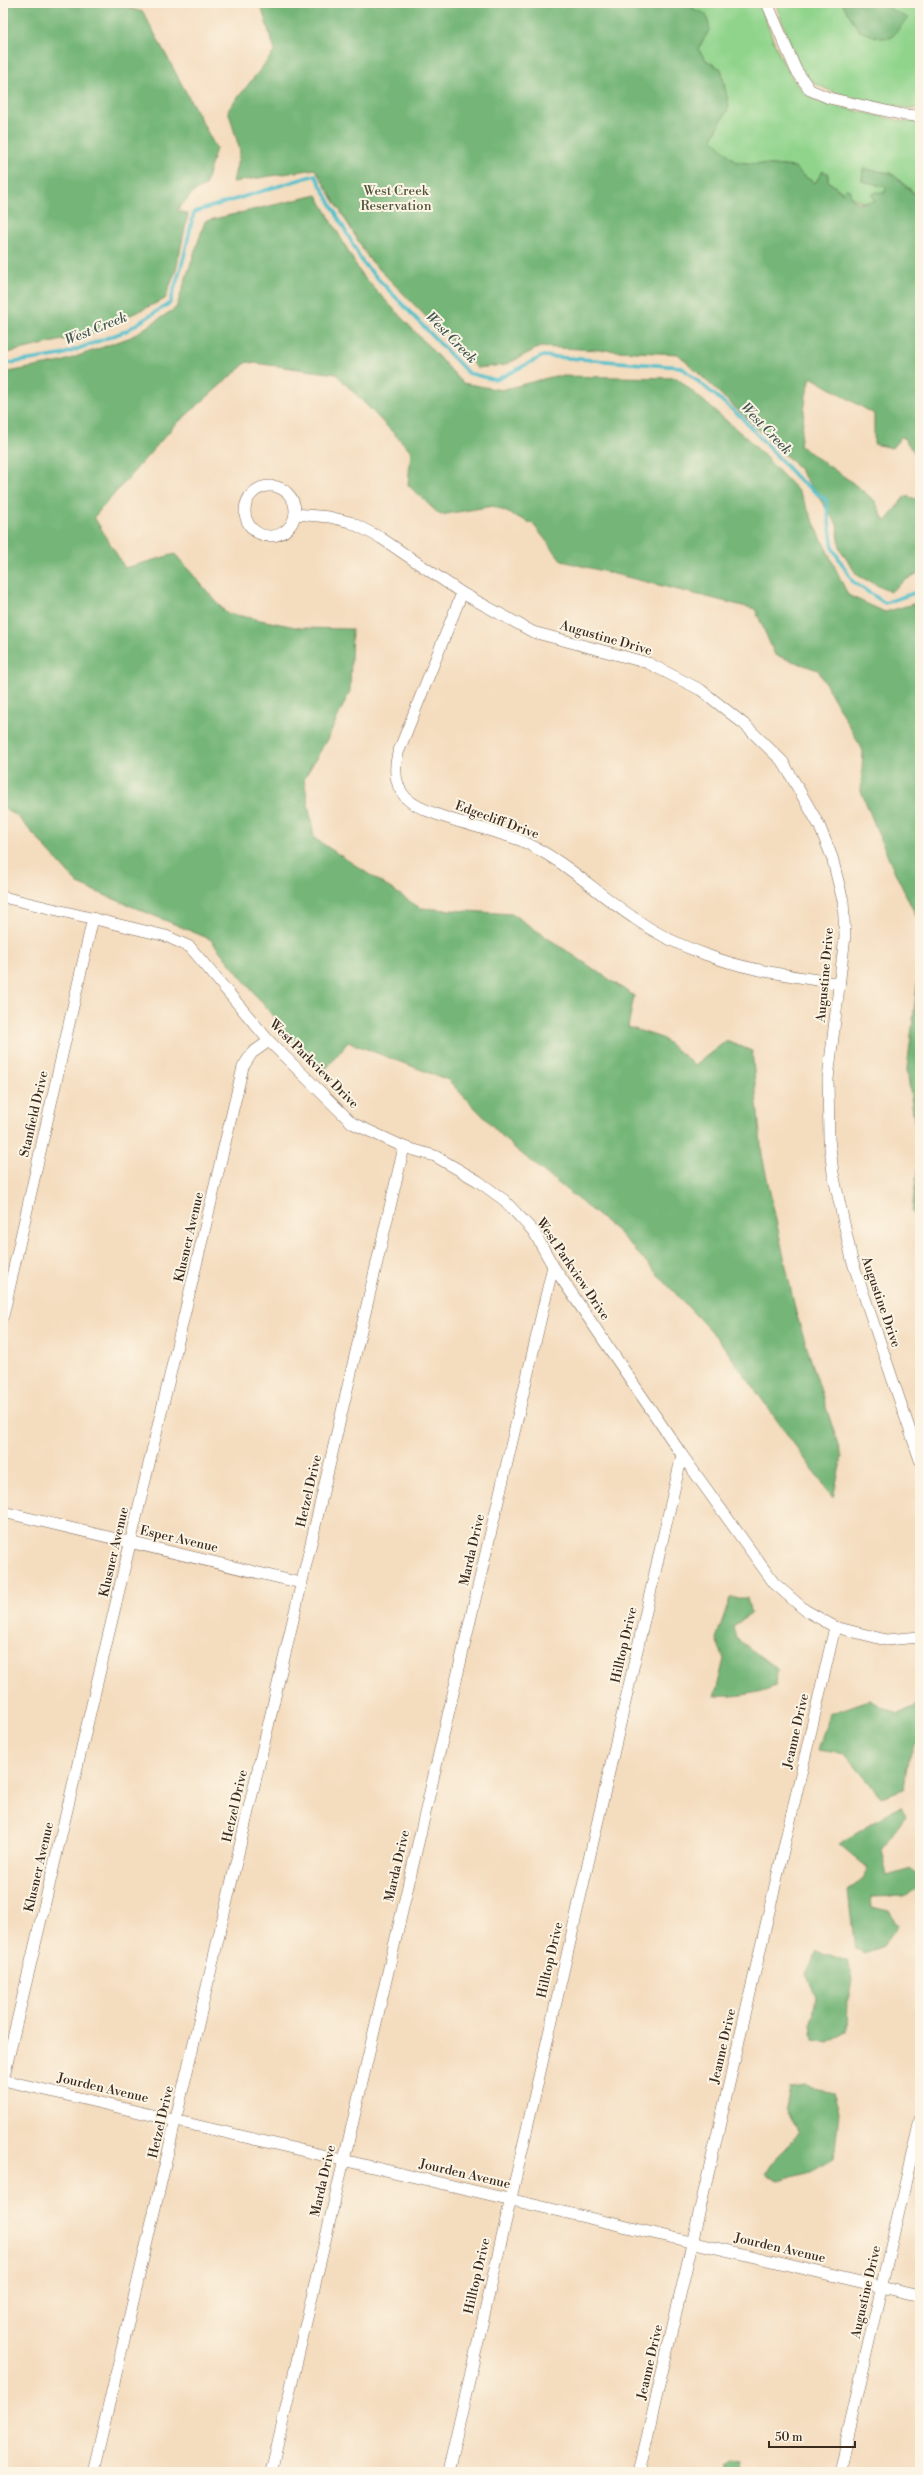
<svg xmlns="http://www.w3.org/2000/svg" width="923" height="2475" viewBox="0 0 923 2475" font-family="'Libre Bodoni',serif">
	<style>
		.green { fill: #90d48c; stroke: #667f55 }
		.forest { fill: #74b678; stroke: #58704b }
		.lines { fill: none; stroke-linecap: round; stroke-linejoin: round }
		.stream { stroke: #53c0cc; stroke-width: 3.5 }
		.street-casing { stroke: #7c6856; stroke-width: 12 }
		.street { stroke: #fff; stroke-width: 11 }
		.labels { text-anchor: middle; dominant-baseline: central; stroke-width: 4; stroke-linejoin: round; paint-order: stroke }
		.park-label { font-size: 13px; fill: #50543a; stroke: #fcf5e5 }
		.street-label { font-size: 13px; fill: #3b2a1e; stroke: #fcf5e5 }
		.water-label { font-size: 14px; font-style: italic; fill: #425752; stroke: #fcf5e5 }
	</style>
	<rect width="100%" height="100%" fill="#fcf5e5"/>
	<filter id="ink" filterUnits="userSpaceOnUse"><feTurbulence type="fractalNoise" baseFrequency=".025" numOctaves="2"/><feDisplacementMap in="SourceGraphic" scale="8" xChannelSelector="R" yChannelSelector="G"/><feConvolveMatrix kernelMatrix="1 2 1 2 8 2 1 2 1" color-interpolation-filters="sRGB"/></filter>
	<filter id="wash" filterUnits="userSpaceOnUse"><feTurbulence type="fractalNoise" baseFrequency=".012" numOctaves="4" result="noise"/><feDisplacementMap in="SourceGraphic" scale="16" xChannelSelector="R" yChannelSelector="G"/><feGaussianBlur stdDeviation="0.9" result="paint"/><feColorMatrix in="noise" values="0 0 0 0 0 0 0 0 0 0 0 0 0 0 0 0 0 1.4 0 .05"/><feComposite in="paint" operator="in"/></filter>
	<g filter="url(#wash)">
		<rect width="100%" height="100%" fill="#f4dcbe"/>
		<!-- green -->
		<g class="green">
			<path d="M 693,3 L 759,3 C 773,36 784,85 819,102 L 901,121 L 920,122 L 920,196 L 919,197 L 891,173 L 864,169 L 862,181 L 887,187 C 878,220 843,193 828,181 L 828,173 L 818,178 L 815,183 L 802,175 L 795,167 L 736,162 L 712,138 L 729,107 L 721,69 L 707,61 L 698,49 Z"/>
			<path d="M 775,3 L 920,3 L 920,108 L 910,109 C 884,103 822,96 807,76 C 793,58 784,24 775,3 Z"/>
		</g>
		<!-- forest -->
		<g class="forest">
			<path d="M 3,3 L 110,3 L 143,12 L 216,148 L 205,186 L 194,192 L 177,210 L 188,214 L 176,270 L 165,299 L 92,333 L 3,354 Z"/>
			<path d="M 260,3 L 693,3 L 693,9 L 706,14 L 710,29 L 698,49 L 707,61 L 721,69 L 729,107 L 712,138 L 736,162 L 795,167 L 802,175 L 815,183 L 823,171 L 828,173 L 828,181 L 842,193 L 846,189 L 850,190 L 851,198 L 859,203 L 875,201 L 872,195 L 876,192 L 885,193 L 886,187 L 862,181 L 863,169 L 891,173 L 918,197 L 920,196 L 920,460 L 902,436 L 892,448 L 874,444 L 874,414 L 811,377 L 806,396 L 800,446 L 849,480 L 875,501 L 885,522 L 905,496 L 920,500 L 920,572 L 904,581 L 890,592 L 857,575 L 840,549 L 837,524 L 797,466 L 678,354 L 540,347 L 505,365 L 477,368 L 369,259 L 315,169 L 233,182 L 240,151 L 228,110 L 275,51 Z"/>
			<path d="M 842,3 L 892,3 L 890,9 L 908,18 L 891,38 L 880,38 L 859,31 Z"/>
			<path d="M 317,195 L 361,274 L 463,383 L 501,390 L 555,376 L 677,378 L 750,441 L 800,493 L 848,595 L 885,612 L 920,602 L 920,924 L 890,862 L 861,791 L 863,751 L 818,670 L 775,655 L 755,609 L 562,561 L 533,524 L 493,506 L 440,515 L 408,485 L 411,451 L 336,374 L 247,362 L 174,426 L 94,517 L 125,568 L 175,554 L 226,613 L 300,628 L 352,629 L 350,691 L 329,736 L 304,779 L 314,838 L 420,908 L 512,914 L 634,996 L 628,1027 L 662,1038 L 695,1065 L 726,1041 L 752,1051 L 762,1155 L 796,1313 L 842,1457 L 833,1498 L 719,1340 L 617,1231 L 511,1145 L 448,1080 L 348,1042 L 321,1075 L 210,939 L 78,884 L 18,817 L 3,807 L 3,373 L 61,362 L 131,337 L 176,308 L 205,221 Z"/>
			<path d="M 920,961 L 920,1221 L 912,1212 L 919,1155 L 907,1069 Z"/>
			<path d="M 730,1598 L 747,1598 L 751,1614 L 733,1626 L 736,1638 L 777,1669 L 776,1686 C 756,1694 737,1697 715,1696 L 724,1659 L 716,1639 Z"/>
			<path d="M 869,1700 L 898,1714 L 920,1704 L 920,1742 L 916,1743 L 908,1759 L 904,1789 L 881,1797 L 845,1754 L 818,1750 L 829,1714 Z"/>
			<path d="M 901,1806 L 906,1816 L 881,1849 L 887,1876 L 911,1869 L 920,1877 L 920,1887 L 904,1896 L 871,1897 L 872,1907 L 889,1911 L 898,1925 L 883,1946 L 865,1953 L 855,1949 L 848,1891 L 861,1880 L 868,1868 L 839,1844 Z"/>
			<path d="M 818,1951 L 847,1961 L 852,1980 L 848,2001 L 847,2031 L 828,2043 L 814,2040 L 812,2023 L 816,1996 L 806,1974 Z"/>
			<path d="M 805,2086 L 833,2092 L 839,2112 L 834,2159 L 811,2172 L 778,2181 L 765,2175 L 777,2156 L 799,2134 L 786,2107 L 790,2088 Z"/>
			<path d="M 735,2461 L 744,2463 L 742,2472 L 726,2472 L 727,2466 Z"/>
		</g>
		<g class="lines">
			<!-- stream -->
			<path class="stream" d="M 3,364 L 61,355 L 126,331 L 170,303 L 184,257 L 194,212 L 315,175 L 363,263 L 468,373 L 496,380 L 543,356 L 681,367 L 741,417 L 798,479 L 826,500 L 833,549 L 853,582 L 885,603 L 920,591"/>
		</g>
	</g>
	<g filter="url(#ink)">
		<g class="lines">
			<defs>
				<g id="street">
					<path d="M 767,3 L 796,70 L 810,90 L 829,98 L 904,115 L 920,116"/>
					<circle cx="270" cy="511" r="25"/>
					<path d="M 295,514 L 329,517 L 350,522 L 381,538 L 462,593 L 533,632 L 648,663 L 701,690 L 744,724 L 783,762 L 819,825 L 832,857 L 843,901 L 845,936 L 828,1079 L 829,1139 L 833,1173 L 852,1260 L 920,1460"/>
					<path d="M 462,593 L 398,753 C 394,769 394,785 406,798 C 425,817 493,829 522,841 C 566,861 595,892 634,918 C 656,934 681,946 707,955 C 748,971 796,976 840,984"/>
					<path d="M 3,897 L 166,936 L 190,947 L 269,1041 L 352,1123 L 404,1147 L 435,1156 L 478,1181 L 504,1200 L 534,1232 L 553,1266 L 682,1455 L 774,1583 L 805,1610 L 835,1627 L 886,1640 L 920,1637"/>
					<path d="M 3,1316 L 93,918"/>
					<path d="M 3,1512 L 301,1583"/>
					<path d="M 3,2080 L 243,1067 L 252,1053 L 269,1041"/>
					<path d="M 3,2080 L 920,2296"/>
					<path d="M 93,2472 L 404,1147"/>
					<path d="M 271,2472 L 553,1266"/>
					<path d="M 448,2472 L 682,1455"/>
					<path d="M 639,2472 L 835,1627"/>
					<path d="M 839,2472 L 920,2119"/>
				</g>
			</defs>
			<!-- street casing -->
			<use href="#street" class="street-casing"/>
			<!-- street -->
			<use href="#street" class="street"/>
		</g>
	</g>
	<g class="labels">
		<!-- park labels -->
		<g class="park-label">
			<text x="396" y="191">West Creek<tspan x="396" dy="15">Reservation</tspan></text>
		</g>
		<!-- street labels -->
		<g class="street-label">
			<text transform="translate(606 638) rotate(16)">Augustine Drive</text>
			<text transform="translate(497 820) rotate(20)">Edgecliff Drive</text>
			<text transform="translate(825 975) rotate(-85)">Augustine Drive</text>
			<text transform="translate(314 1064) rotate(45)">West Parkview Drive</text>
			<text transform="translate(34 1114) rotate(-77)">Stanfield Drive</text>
			<text transform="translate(189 1237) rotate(-77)">Klusner Avenue</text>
			<text transform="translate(573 1269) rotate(56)">West Parkview Drive</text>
			<text transform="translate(881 1302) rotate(71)">Augustine Drive</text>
			<text transform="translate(309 1491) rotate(-77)">Hetzel Drive</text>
			<text transform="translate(179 1539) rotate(13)">Esper Avenue</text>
			<text transform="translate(472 1550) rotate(-77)">Marda Drive</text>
			<text transform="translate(114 1552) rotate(-77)">Klusner Avenue</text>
			<text transform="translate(624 1645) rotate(-77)">Hilltop Drive</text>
			<text transform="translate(796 1731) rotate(-77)">Jeanne Drive</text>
			<text transform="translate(235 1806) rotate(-77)">Hetzel Drive</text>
			<text transform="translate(397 1866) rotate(-77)">Marda Drive</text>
			<text transform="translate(39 1867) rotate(-77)">Klusner Avenue</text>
			<text transform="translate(550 1960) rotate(-77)">Hilltop Drive</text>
			<text transform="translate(723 2046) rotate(-77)">Jeanne Drive</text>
			<text transform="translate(103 2088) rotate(13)">Jourden Avenue</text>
			<text transform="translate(161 2122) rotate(-77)">Hetzel Drive</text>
			<text transform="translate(465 2174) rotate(13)">Jourden Avenue</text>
			<text transform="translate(323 2181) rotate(-77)">Marda Drive</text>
			<text transform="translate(780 2248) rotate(13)">Jourden Avenue</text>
			<text transform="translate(477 2276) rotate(-77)">Hilltop Drive</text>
			<text transform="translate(866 2292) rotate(-77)">Augustine Drive</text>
			<text transform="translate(650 2362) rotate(-77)">Jeanne Drive</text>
		</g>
		<!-- water labels -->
		<g class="water-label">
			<text transform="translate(96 329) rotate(-22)">West Creek</text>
			<text transform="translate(451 338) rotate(45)">West Creek</text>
			<text transform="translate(766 429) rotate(46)">West Creek</text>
		</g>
	</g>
	<!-- margin -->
	<rect width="923" height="2475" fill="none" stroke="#fcf5e5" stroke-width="16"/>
	<!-- scale -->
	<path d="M769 2441v6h86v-6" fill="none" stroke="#3b2a1e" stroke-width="2"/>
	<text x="775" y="2441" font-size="12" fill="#3b2a1e" stroke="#fcf5e5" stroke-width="3" paint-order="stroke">50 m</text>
</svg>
